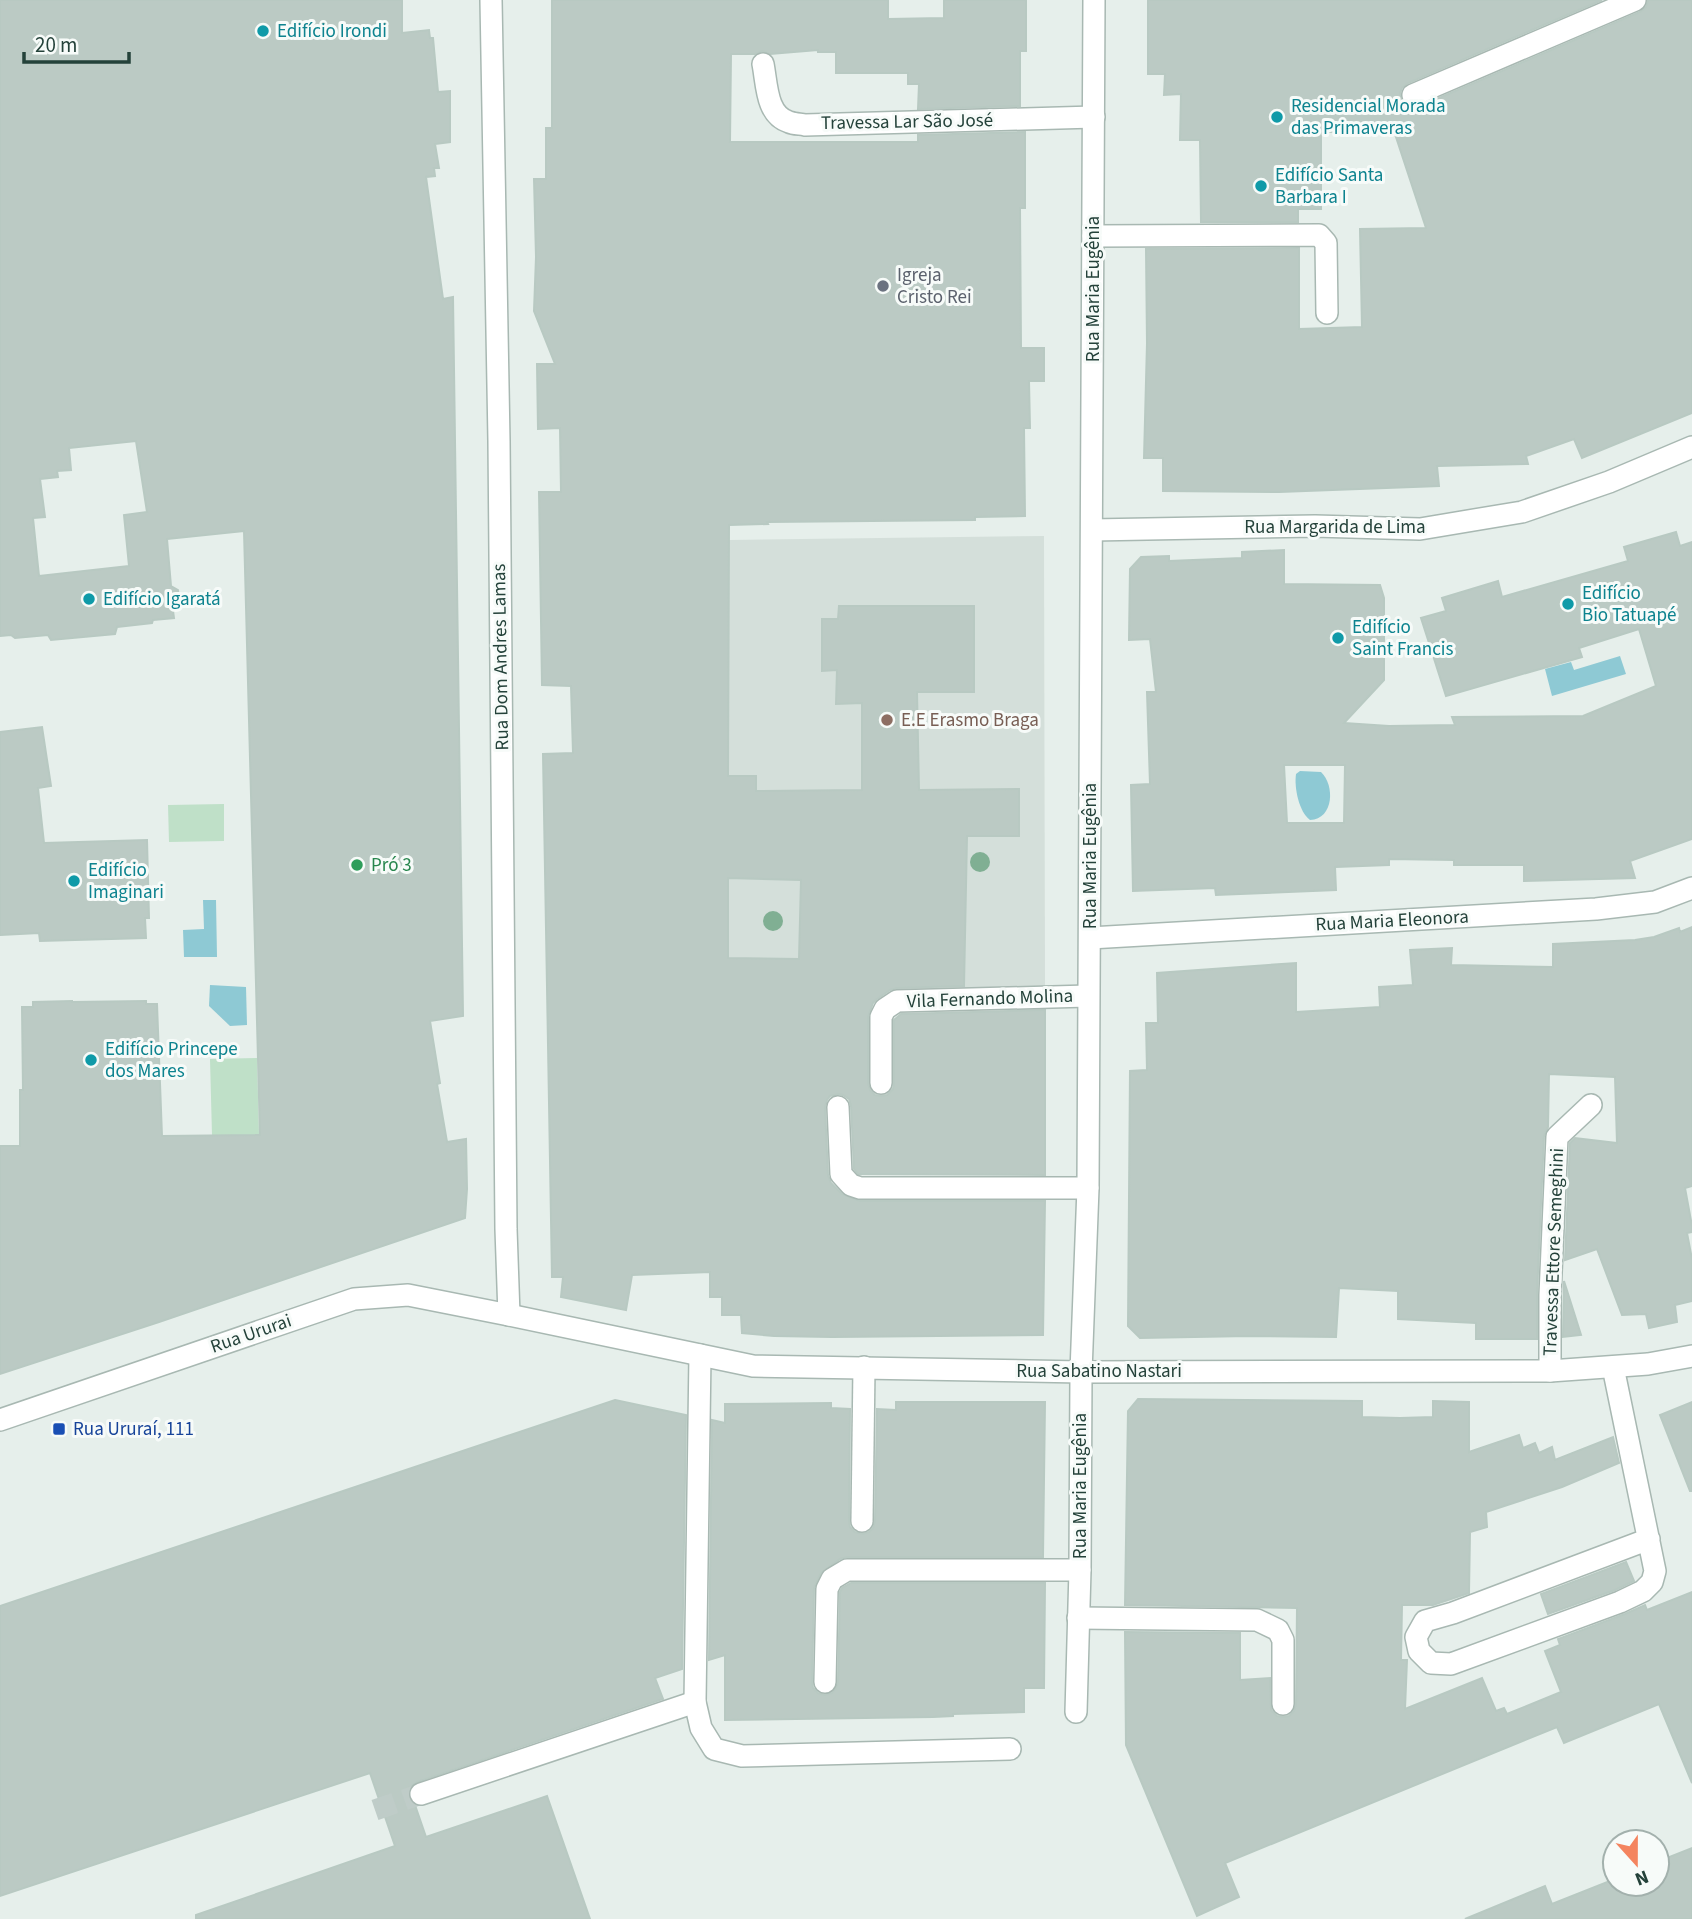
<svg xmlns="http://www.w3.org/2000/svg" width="1692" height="1919" viewBox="0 0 1692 1919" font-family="'Source Sans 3',sans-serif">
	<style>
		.built { fill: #d4dfda }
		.green { fill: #bfe0c8 }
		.water { fill: #8ec9d4 }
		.building { fill: #bbcac4; stroke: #b8c9c2; stroke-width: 2; fill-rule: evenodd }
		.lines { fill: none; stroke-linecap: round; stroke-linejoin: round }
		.minor-tunnel { stroke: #bfccc8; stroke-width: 21; stroke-dasharray: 21 10; stroke-linecap: butt }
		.minor-casing { stroke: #a8b8b2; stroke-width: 24 }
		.minor { stroke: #fff; stroke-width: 21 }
		.tree { fill: #80af93 }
		.culture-dot { fill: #0f9aa8; stroke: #f7fbf9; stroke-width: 2.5 }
		.worship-dot { fill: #6b7280; stroke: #f7fbf9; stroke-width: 2.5 }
		.education-dot { fill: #8d6e63; stroke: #f7fbf9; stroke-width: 2.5 }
		.leisure-dot { fill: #2e9e5b; stroke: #f7fbf9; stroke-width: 2.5 }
		.transit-dot { fill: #1a4fb4; stroke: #f7fbf9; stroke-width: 2.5 }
		.labels { text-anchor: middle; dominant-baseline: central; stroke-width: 6; stroke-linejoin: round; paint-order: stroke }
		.culture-label { font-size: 19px; fill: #0d838f; stroke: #f7fbf9; text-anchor: start }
		.street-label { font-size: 19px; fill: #24423a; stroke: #f7fbf9 }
		.worship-label { font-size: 19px; fill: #5b616d; stroke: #f7fbf9; text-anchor: start }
		.education-label { font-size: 19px; fill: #785e54; stroke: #f7fbf9; text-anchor: start }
		.leisure-label { font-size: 19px; fill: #27864d; stroke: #f7fbf9; text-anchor: start }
		.transit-label { font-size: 19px; fill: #164399; stroke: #f7fbf9; text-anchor: start }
	</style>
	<rect width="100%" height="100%" fill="#e6efeb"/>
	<!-- built -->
	<path class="built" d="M 1044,536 L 1045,986 L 864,991 L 728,990 L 729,540 Z"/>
	<!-- green -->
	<g class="green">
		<path d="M 224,804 L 224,841 L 169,842 L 168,805 Z"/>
		<path d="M 257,1058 L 259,1135 L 212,1135 L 210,1059 Z"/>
	</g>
	<!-- water -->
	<g class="water">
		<path d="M 1620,656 L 1626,674 L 1552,696 L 1545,669 L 1571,662 L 1574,670 Z"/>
		<path d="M 1300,771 L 1321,772 C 1335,785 1334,819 1310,820 C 1299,812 1294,788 1296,774 Z"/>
		<path d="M 203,900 L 216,900 L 217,957 L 184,957 L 183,930 L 204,929 Z"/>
		<path d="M 210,985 L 246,987 L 247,1025 L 230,1026 L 209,1006 Z"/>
	</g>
	<!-- building -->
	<g class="building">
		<path d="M 0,0 L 402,0 L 402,33 L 429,30 L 430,38 L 433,38 L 438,92 L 450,91 L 450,142 L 435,144 L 439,168 L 434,168 L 435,176 L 426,177 L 443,299 L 453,297 L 463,1016 L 430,1021 L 440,1083 L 437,1084 L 447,1142 L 466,1139 L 467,1189 L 465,1218 L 159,1322 L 0,1374 L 0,1146 L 20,1146 L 20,1090 L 23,1090 L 22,1007 L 33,1007 L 33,1002 L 72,1001 L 72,1002 L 146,1001 L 146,1004 L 157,1004 L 162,1136 L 260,1135 L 244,531 L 167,539 L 171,586 L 178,590 L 180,608 L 173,611 L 174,618 L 153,620 L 152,623 L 117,627 L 115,634 L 51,640 L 48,635 L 15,638 L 11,635 L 0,636 ZM 136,441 L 147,512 L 124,515 L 129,566 L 39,576 L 33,518 L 45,517 L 40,479 L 58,477 L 57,471 L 71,470 L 69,448 Z"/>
		<path d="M 552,0 L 888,0 L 888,19 L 944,18 L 944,0 L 1026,0 L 1026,51 L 1020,51 L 1020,106 L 918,109 L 919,84 L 908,84 L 908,73 L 836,73 L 836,52 L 818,52 L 818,50 L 770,54 L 762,51 L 755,54 L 731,54 L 730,142 L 918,142 L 918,135 L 1025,132 L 1025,208 L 1020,208 L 1021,348 L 1044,348 L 1044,381 L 1029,381 L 1030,428 L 1024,428 L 1025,516 L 975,517 L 975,520 L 767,522 L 768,524 L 729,525 L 728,776 L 756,776 L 756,791 L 862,790 L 862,703 L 836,704 L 837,670 L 822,671 L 822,619 L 838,619 L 839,606 L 974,606 L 974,692 L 917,692 L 919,790 L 1019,789 L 1019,836 L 967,836 L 964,986 L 897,988 L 890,990 L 877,999 L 873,1003 L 868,1017 L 868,1083 L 870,1090 L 875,1095 L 880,1096 L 887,1095 L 893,1089 L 894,1083 L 894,1020 L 901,1014 L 1045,1010 L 1045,1175 L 858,1174 L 854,1169 L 851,1106 L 849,1099 L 843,1095 L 838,1094 L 830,1096 L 827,1100 L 825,1107 L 828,1175 L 831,1183 L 842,1194 L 860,1201 L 1045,1201 L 1043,1335 L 832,1337 L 774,1336 L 742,1333 L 741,1315 L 722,1315 L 722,1297 L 710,1297 L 710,1272 L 632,1275 L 626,1310 L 561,1297 L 563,1277 L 552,1277 L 543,754 L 573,753 L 571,686 L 542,685 L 539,492 L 561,492 L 560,428 L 538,429 L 537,364 L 555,364 L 534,311 L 536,257 L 534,179 L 546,179 L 546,128 L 552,128 ZM 728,878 L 801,880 L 799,959 L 728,958 Z"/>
		<path d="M 1148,0 L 1602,0 L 1408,83 L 1402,88 L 1400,93 L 1401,100 L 1405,105 L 1412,108 L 1418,107 L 1640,12 L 1646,7 L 1648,0 L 1692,0 L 1692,413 L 1582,458 L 1574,439 L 1526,456 L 1528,464 L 1437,466 L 1439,486 L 1279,492 L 1163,491 L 1163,458 L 1144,458 L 1147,343 L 1146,249 L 1299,248 L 1299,329 L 1362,327 L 1360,229 L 1426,228 L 1394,131 L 1321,132 L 1321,209 L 1298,209 L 1298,222 L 1201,222 L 1200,140 L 1180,140 L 1181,94 L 1164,95 L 1165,74 L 1148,74 Z"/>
		<path d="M 1676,532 L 1680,546 L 1692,542 L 1692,839 L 1630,861 L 1635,878 L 1524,881 L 1524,865 L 1454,865 L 1454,860 L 1389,859 L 1389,865 L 1335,867 L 1336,890 L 1216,895 L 1215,888 L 1133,891 L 1131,785 L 1150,784 L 1147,692 L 1156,692 L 1150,639 L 1129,640 L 1130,569 L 1141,557 L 1169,556 L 1169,561 L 1242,558 L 1242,552 L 1284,550 L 1284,584 L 1380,585 L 1384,598 L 1384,680 L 1344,723 L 1389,726 L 1455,725 L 1452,717 L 1583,716 L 1656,686 L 1639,629 L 1579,648 L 1582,657 L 1446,696 L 1421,618 L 1446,611 L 1442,598 L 1498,581 L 1502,597 L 1628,561 L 1624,547 ZM 1284,765 L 1345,765 L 1344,823 L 1287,823 Z"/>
		<path d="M 42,727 L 51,786 L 38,788 L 44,843 L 147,840 L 149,918 L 145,918 L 146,938 L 40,941 L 39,933 L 0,935 L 0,732 Z"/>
		<path d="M 1692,927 L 1692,1186 L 1685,1188 L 1692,1226 L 1692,1232 L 1687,1233 L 1692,1259 L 1692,1301 L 1675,1305 L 1677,1322 L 1649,1328 L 1646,1314 L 1622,1315 L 1597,1249 L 1565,1260 L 1570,1143 L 1575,1138 L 1617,1143 L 1615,1077 L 1549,1074 L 1548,1127 L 1544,1136 L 1537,1294 L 1537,1339 L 1476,1339 L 1476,1323 L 1398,1319 L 1398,1291 L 1339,1288 L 1336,1337 L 1249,1336 L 1140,1338 L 1128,1326 L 1130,1071 L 1147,1070 L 1146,1023 L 1158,1023 L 1157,973 L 1296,963 L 1296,1012 L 1380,1007 L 1379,987 L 1413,985 L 1410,950 L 1452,948 L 1451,965 L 1553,967 L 1553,944 L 1635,940 L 1654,937 L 1679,928 L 1680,932 Z"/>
		<path d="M 1564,1281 L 1581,1335 L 1563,1337 Z"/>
		<path d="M 1138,1399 L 1362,1401 L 1362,1417 L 1400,1418 L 1433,1417 L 1433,1401 L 1469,1402 L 1469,1452 L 1519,1435 L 1523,1448 L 1535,1443 L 1539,1453 L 1552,1447 L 1555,1460 L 1613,1437 L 1619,1463 L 1562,1487 L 1486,1512 L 1487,1527 L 1470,1532 L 1469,1593 L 1433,1605 L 1402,1605 L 1401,1660 L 1407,1660 L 1405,1709 L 1482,1678 L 1496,1711 L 1504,1708 L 1507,1714 L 1561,1692 L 1545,1651 L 1560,1645 L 1558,1639 L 1625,1614 L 1645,1605 L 1647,1610 L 1692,1592 L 1692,1783 L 1659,1704 L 1564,1743 L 1557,1727 L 1225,1863 L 1239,1897 L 1197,1916 L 1126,1745 L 1125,1632 L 1240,1633 L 1240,1680 L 1270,1678 L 1271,1710 L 1277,1716 L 1284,1717 L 1289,1716 L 1294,1711 L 1296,1704 L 1297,1608 L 1125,1605 L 1128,1411 Z"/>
		<path d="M 615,1400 L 686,1415 L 682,1669 L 655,1678 L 663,1699 L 417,1782 L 409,1788 L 408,1792 L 409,1799 L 415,1805 L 426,1837 L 547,1796 L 590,1919 L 196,1919 L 196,1915 L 395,1846 L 370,1773 L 0,1896 L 0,1606 Z"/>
		<path d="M 896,1402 L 1045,1402 L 1043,1557 L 847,1557 L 840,1559 L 821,1573 L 814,1588 L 812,1682 L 813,1688 L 818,1693 L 825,1695 L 832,1693 L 836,1688 L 838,1682 L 840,1592 L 842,1588 L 851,1583 L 1045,1583 L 1044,1688 L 1024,1688 L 1024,1712 L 953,1714 L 953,1716 L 933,1717 L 725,1720 L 725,1655 L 709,1660 L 712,1420 L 725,1423 L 725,1404 L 831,1403 L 831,1408 L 850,1409 L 849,1521 L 850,1527 L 855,1532 L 863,1534 L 869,1532 L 873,1528 L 875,1521 L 877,1409 L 896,1410 Z"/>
		<path d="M 1692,1402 L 1692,1491 L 1690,1491 L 1660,1415 Z"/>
		<path d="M 1626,1562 L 1634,1581 L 1615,1590 L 1548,1614 L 1541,1594 Z"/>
		<path d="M 1692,1848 L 1692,1919 L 1465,1919 L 1545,1886 L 1552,1904 L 1615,1879 L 1615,1884 L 1657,1884 L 1657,1862 Z"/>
	</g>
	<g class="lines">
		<!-- minor-tunnel -->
		<path class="minor-tunnel" d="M 375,1810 L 421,1794"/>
		<defs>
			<g id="minor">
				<path d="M 491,0 L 499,441 L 506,1229 L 509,1315"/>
				<path d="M 763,64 C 767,84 766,115 789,122 C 794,124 800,124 805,125 L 1094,117"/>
				<path d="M 1413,95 L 1635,0"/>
				<path d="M 1093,236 L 1319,235 L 1326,243 L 1327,313"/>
				<path d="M 1092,530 L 1315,526 L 1420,529 L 1522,512 L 1609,482 L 1692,447"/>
				<path d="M 1090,938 L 1596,909 L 1655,902 L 1692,888"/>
				<path d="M 881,1083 L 881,1017 L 885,1009 L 897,1001 L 1088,996"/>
				<path d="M 838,1107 L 841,1174 L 851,1185 L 860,1188 L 1088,1188"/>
				<path d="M 700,1355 L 695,1702 L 701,1728 L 714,1749 L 742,1756 L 1010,1749"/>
				<path d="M 1613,1367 L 1655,1571 L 1652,1582 L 1643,1591 L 1620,1602 L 1451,1664 L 1431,1663 L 1419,1651 L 1416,1637 L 1425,1621 L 1453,1613 L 1649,1539"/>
				<path d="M 1550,1371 L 1550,1295 L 1557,1137 L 1591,1105"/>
				<path d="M 0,1420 L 354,1299 L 408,1295 L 509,1315 L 753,1366 L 1081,1372 L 1550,1371 L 1648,1364 L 1692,1356"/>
				<path d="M 862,1521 L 864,1367"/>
				<path d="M 1078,1618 L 1257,1620 L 1278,1630 L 1283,1640 L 1283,1704"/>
				<path d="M 825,1682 L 827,1589 L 832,1579 L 847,1570 L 1080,1570"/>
				<path d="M 1076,1712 L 1080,1570 L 1081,1372 L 1088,1188 L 1094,0"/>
				<path d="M 421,1794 L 695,1702"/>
			</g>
		</defs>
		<!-- minor casing -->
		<use href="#minor" class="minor-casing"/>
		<!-- minor -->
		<use href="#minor" class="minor"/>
	</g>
	<!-- trees -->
	<g class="tree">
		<circle cx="980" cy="862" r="10"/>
		<circle cx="773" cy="921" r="10"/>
	</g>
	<!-- markers -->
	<g class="culture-dot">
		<circle cx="263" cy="31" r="7"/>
		<circle cx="1277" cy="117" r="7"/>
		<circle cx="1261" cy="186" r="7"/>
		<circle cx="89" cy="599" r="7"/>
		<circle cx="1568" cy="604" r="7"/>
		<circle cx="1338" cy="638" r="7"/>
		<circle cx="74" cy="881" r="7"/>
		<circle cx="91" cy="1060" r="7"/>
	</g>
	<circle class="worship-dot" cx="883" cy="286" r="7"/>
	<circle class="education-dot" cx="887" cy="720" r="7"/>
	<circle class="leisure-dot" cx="357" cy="865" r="7"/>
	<rect class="transit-dot" x="52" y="1422" width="14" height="14" rx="3.5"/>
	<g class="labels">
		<!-- culture labels -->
		<g class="culture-label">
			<text x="277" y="31">Edifício Irondi</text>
			<text x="1291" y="106">Residencial Morada<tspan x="1291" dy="22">das Primaveras</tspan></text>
			<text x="1275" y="175">Edifício Santa<tspan x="1275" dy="22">Barbara I</tspan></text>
			<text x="1582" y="593">Edifício<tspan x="1582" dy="22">Bio Tatuapé</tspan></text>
			<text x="103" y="599">Edifício Igaratá</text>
			<text x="1352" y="627">Edifício<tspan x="1352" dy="22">Saint Francis</tspan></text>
			<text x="88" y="870">Edifício<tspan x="88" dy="22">Imaginari</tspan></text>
			<text x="105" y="1049">Edifício Princepe<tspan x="105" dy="22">dos Mares</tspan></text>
		</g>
		<!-- street labels -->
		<g class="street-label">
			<text transform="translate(907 122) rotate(-1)">Travessa Lar São José</text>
			<text transform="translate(1093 289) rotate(-90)">Rua Maria Eugênia</text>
			<text x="1335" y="527">Rua Margarida de Lima</text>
			<text transform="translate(501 657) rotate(-91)">Rua Dom Andres Lamas</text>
			<text transform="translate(1090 856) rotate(-90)">Rua Maria Eugênia</text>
			<text transform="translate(1392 921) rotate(-3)">Rua Maria Eleonora</text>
			<text transform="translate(990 999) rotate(-2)">Vila Fernando Molina</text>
			<text transform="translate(1554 1252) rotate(-88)">Travessa Ettore Semeghini</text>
			<text transform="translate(251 1334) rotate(-19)">Rua Ururai</text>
			<text x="1099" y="1371">Rua Sabatino Nastari</text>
			<text transform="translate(1080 1486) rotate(-90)">Rua Maria Eugênia</text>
		</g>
		<!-- worship labels -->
		<g class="worship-label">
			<text x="897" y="275">Igreja<tspan x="897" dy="22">Cristo Rei</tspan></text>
		</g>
		<!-- education labels -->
		<g class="education-label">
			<text x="901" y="720">E.E Erasmo Braga</text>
		</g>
		<!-- leisure labels -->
		<g class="leisure-label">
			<text x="371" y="865">Pró 3</text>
		</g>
		<!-- transit labels -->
		<g class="transit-label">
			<text x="73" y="1429">Rua Ururaí, 111</text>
		</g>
	</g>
	<!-- north arrow -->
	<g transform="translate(1636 1863) rotate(159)"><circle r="33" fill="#f7fbf9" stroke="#a3b1ad" stroke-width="2"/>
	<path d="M0-5L12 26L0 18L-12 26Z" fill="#f4845f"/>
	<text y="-10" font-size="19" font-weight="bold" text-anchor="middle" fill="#24423a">N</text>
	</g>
	<!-- scale -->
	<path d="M24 52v10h105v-10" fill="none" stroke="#24423a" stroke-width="3.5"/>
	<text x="35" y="52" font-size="21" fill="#24423a" stroke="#f7fbf9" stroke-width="5" paint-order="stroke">20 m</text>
</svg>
